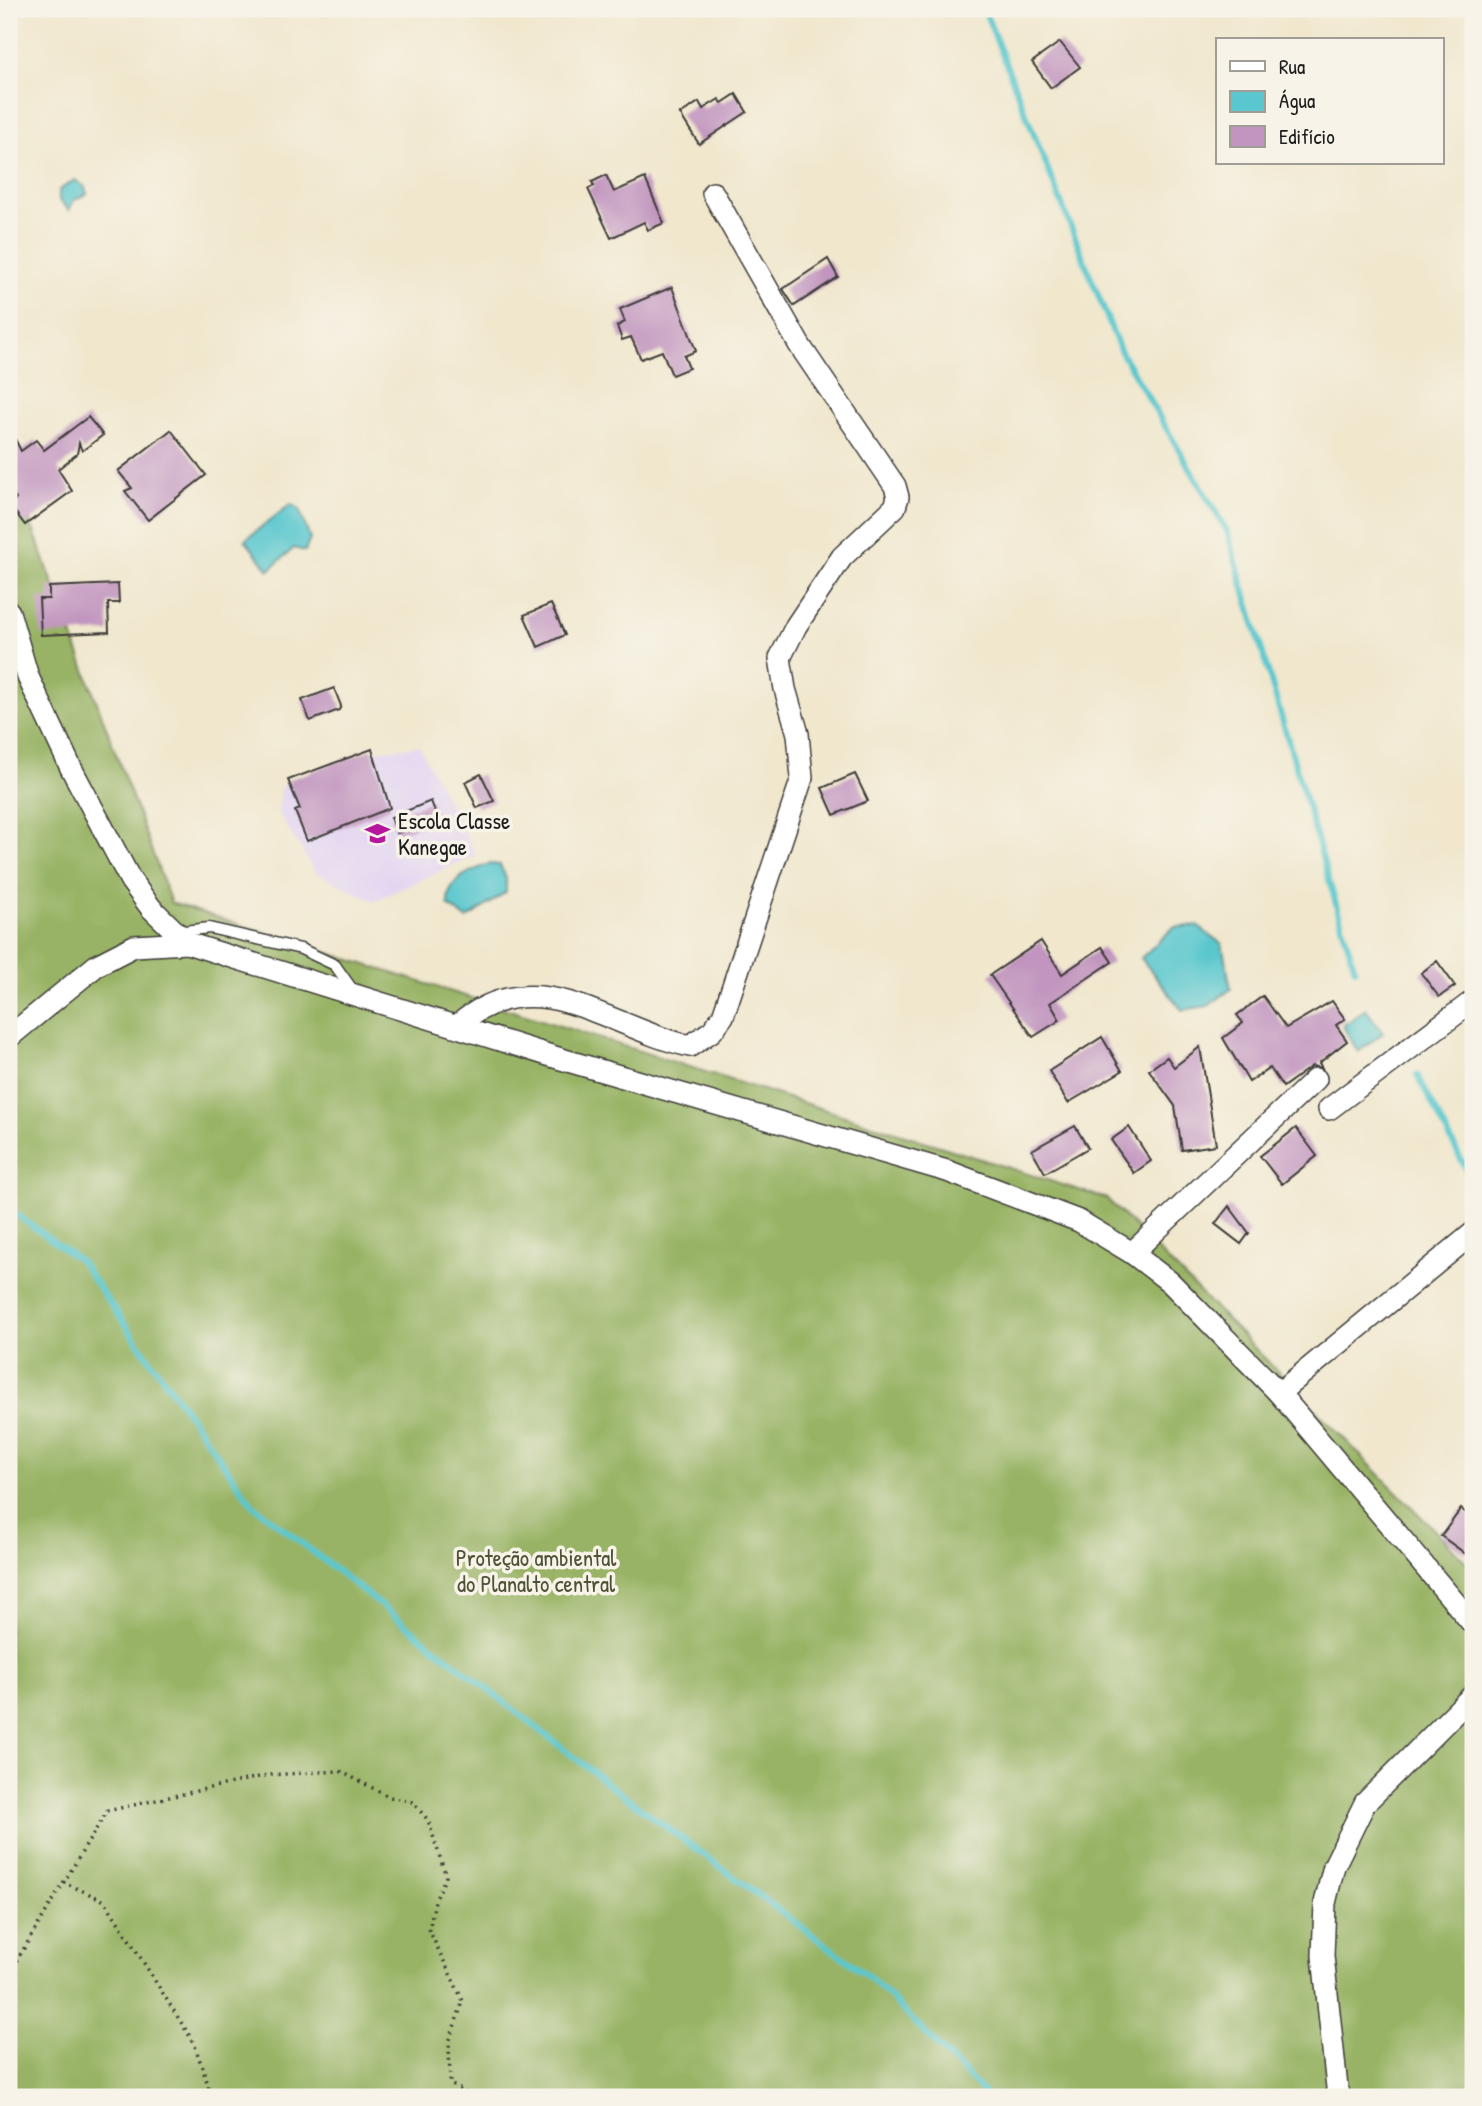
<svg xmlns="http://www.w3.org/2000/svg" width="1482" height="2106" viewBox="0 0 1482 2106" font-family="'Patrick Hand',sans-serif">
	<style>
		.built { fill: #e2d4f3 }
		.forest { fill: #98b365; stroke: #5a6840; stroke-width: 2 }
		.water { fill: #5ac7ce; stroke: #3b7275; stroke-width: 2 }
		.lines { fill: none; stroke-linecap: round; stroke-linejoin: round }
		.stream { stroke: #5ac7ce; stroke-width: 6 }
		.building { fill: #c195bf }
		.service-casing { stroke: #3c3a37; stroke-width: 13 }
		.minor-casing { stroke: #3c3a37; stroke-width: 24 }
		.path { stroke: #3c3a37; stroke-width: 3.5; stroke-dasharray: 2 5; stroke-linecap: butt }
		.service { stroke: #fff; stroke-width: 10 }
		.minor { stroke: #fff; stroke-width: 21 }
		.labels { text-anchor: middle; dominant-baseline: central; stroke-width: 7; stroke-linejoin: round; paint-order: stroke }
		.poi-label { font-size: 23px; fill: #1c1c1c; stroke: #f7f3e8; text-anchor: start }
		.park-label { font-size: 23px; fill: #4e5236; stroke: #f7f3e8 }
	</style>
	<rect width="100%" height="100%" fill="#f7f3e8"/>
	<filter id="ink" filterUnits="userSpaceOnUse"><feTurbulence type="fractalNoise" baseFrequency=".0143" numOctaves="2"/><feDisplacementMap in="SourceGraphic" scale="14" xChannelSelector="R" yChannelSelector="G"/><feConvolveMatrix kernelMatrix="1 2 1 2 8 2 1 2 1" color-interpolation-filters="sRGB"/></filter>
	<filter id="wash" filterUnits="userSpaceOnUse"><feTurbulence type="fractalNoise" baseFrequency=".00686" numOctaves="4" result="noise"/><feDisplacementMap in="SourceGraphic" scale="28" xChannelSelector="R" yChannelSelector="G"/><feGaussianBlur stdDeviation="1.57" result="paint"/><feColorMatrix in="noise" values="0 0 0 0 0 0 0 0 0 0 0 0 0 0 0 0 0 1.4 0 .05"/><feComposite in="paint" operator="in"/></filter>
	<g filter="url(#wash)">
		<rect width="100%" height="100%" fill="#f0e7cd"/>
		<!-- built -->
		<path class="built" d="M 419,746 L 476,855 L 374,901 L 315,872 L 278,812 L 282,786 L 375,751 Z"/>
		<!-- forest -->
		<path class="forest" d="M 9,464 L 171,903 L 1107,1199 L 1473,1569 L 1473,2097 L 9,2097 Z"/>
		<!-- water -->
		<g class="water">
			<path d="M 75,180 L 85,187 L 87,194 L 74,200 L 69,210 L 59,200 L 59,190 Z"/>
			<path d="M 291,504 L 299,509 L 310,539 L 305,551 L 294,548 L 269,570 L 245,540 Z"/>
			<path d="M 489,864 L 500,865 L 506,878 L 506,892 L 467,919 L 448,905 C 447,879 468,872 489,864 Z"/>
			<path d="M 1197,926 L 1222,944 L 1231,989 L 1208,1006 L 1182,1010 L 1141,958 L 1174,927 Z"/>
			<path d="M 1366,1009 L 1383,1033 L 1358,1052 L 1343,1026 Z"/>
		</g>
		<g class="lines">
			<!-- stream -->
			<g class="stream">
				<path d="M 984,9 L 1120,350 L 1227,531 L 1355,969"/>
				<path d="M 1417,1075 L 1473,1182"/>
				<path d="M 9,1209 L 80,1261 L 252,1504 L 612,1787 L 872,1979 L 988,2097"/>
			</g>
		</g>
		<g id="blocks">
			<!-- building -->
			<g class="building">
				<path d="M 1060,42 L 1080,67 L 1051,88 L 1032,62 Z"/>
				<path d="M 736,94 L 747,112 L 699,144 L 680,114 L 699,102 L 703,109 L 719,99 L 722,103 Z"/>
				<path d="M 606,175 L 614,192 L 645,178 L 664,223 L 648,230 L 644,222 L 611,238 L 588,189 L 594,186 L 592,182 Z"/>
				<path d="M 828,259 L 838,277 L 794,306 L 783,289 Z"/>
				<path d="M 672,287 L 696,351 L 684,356 L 689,368 L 672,375 L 662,351 L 641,359 L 631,337 L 622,340 L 617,326 L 625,322 L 620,309 Z"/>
				<path d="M 88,417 L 103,435 L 82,451 L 79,443 L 77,454 L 58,469 L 72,491 L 25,525 L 9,504 L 16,499 L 9,489 L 9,427 L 21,451 L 36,440 L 44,450 Z"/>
				<path d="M 171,430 L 206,475 L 148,520 L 125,491 L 132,488 L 118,471 Z"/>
				<path d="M 118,584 L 119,603 L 108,603 L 109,632 L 41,635 L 39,599 L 49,599 L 49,587 Z"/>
				<path d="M 551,604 L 565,635 L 538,647 L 524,615 Z"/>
				<path d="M 334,688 L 341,706 L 339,710 L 310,721 L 302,700 Z"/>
				<path d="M 372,749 L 390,808 L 307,841 L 295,811 L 300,809 L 288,780 Z"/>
				<path d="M 481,774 L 494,801 L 477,808 L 465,782 Z"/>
				<path d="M 855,774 L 868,801 L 834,815 L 822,788 Z"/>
				<path d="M 431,801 L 438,820 L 397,833 L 391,817 Z"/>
				<path d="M 1041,941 L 1062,974 L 1102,947 L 1112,962 L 1050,1003 L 1060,1020 L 1033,1037 L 990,975 Z"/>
				<path d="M 1437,961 L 1455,986 L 1439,997 L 1421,973 Z"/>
				<path d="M 1263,996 L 1286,1028 L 1332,1001 L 1345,1019 L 1336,1025 L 1347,1041 L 1319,1063 L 1322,1068 L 1312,1066 L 1283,1087 L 1270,1068 L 1249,1082 L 1223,1038 L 1243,1023 L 1237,1015 Z"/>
				<path d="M 1102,1037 L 1122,1071 L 1068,1103 L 1049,1071 Z"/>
				<path d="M 1200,1047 L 1216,1145 L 1182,1150 L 1175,1106 L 1149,1070 L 1167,1057 L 1174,1067 Z"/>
				<path d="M 1075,1126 L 1088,1148 L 1045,1173 L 1032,1150 Z"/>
				<path d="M 1129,1127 L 1151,1161 L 1134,1173 L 1111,1140 Z"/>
				<path d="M 1296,1128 L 1317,1156 L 1282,1184 L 1260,1156 Z"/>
				<path d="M 1229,1206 L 1249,1233 L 1241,1244 L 1215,1224 Z"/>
				<path d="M 1461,1509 L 1473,1518 L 1473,1544 L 1466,1554 L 1441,1536 Z"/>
			</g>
		</g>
	</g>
	<g filter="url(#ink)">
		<use href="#blocks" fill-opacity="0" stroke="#3c3a37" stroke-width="2"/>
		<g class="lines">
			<defs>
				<path id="service" d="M 176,932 L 209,928 L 301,949 L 335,965 L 354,992"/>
				<g id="minor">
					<path d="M 9,612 L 28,677 L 71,768 L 131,881 L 151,908 L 187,943"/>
					<path d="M 457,1026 C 535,957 607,1028 690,1046 L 712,1031 L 723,1016 L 802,778 L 798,734 L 785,689 L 780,658 L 796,626 L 842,557 L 895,507 L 898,497 L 895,486 L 800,346 L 713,193"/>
					<path d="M 9,1037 L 97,965 L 134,946 L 187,943 L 561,1059 L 947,1171 L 1079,1221 L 1132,1253 L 1170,1282 L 1279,1393 L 1473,1624"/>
					<path d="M 1329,1109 L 1473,1001"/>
					<path d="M 1132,1253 L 1316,1079"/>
					<path d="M 1279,1393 L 1473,1233"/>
					<path d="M 1338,2097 L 1323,1956 L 1325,1903 L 1334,1866 L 1365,1803 L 1473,1695"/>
				</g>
			</defs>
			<!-- service casing -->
			<use href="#service" class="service-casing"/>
			<!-- minor casing -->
			<use href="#minor" class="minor-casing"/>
			<!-- path -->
			<g class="path">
				<path d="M 63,1882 L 105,1901 L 194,2043 L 212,2097"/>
				<path d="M 9,1973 L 107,1811 L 268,1775 L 340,1771 L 390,1797 L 412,1802 L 428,1820 L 446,1876 L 435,1901 L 429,1930 L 463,2001 L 449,2042 L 450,2084 L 474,2097"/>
			</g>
			<!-- service -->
			<use href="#service" class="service"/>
			<!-- minor -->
			<use href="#minor" class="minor"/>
		</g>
	</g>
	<!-- icons -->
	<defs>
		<symbol id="school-bare" viewBox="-9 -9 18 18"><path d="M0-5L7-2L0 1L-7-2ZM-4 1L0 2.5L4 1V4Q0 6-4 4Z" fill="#b5179e" stroke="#f7f3e8" stroke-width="2.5" paint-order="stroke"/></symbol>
	</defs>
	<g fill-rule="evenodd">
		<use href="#school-bare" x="360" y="816" width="35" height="35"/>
	</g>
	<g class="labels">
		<!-- poi labels -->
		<g class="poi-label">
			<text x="398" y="820">Escola Classe<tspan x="398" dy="26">Kanegae</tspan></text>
		</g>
		<!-- park labels -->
		<g class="park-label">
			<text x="536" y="1557">Proteção ambiental<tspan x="536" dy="26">do Planalto central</tspan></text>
		</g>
	</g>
	<!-- margin -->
	<rect width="1482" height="2106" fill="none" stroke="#f7f3e8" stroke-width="35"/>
	<!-- legend -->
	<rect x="1216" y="38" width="228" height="126" fill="#f7f3e8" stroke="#9f9d96" stroke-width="2"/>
	<rect x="1230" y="61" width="35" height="10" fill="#ffffff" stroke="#9f9d96" stroke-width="2"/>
	<text x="1279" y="74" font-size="21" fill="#1c1c1c">Rua</text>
	<rect x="1230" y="91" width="35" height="21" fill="#5ac7ce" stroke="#9f9d96" stroke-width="2"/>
	<text x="1279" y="108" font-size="21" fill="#1c1c1c">Água</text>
	<rect x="1230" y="126" width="35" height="21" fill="#c195bf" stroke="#9f9d96" stroke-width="2"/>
	<text x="1279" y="144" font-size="21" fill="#1c1c1c">Edifício</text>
</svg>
